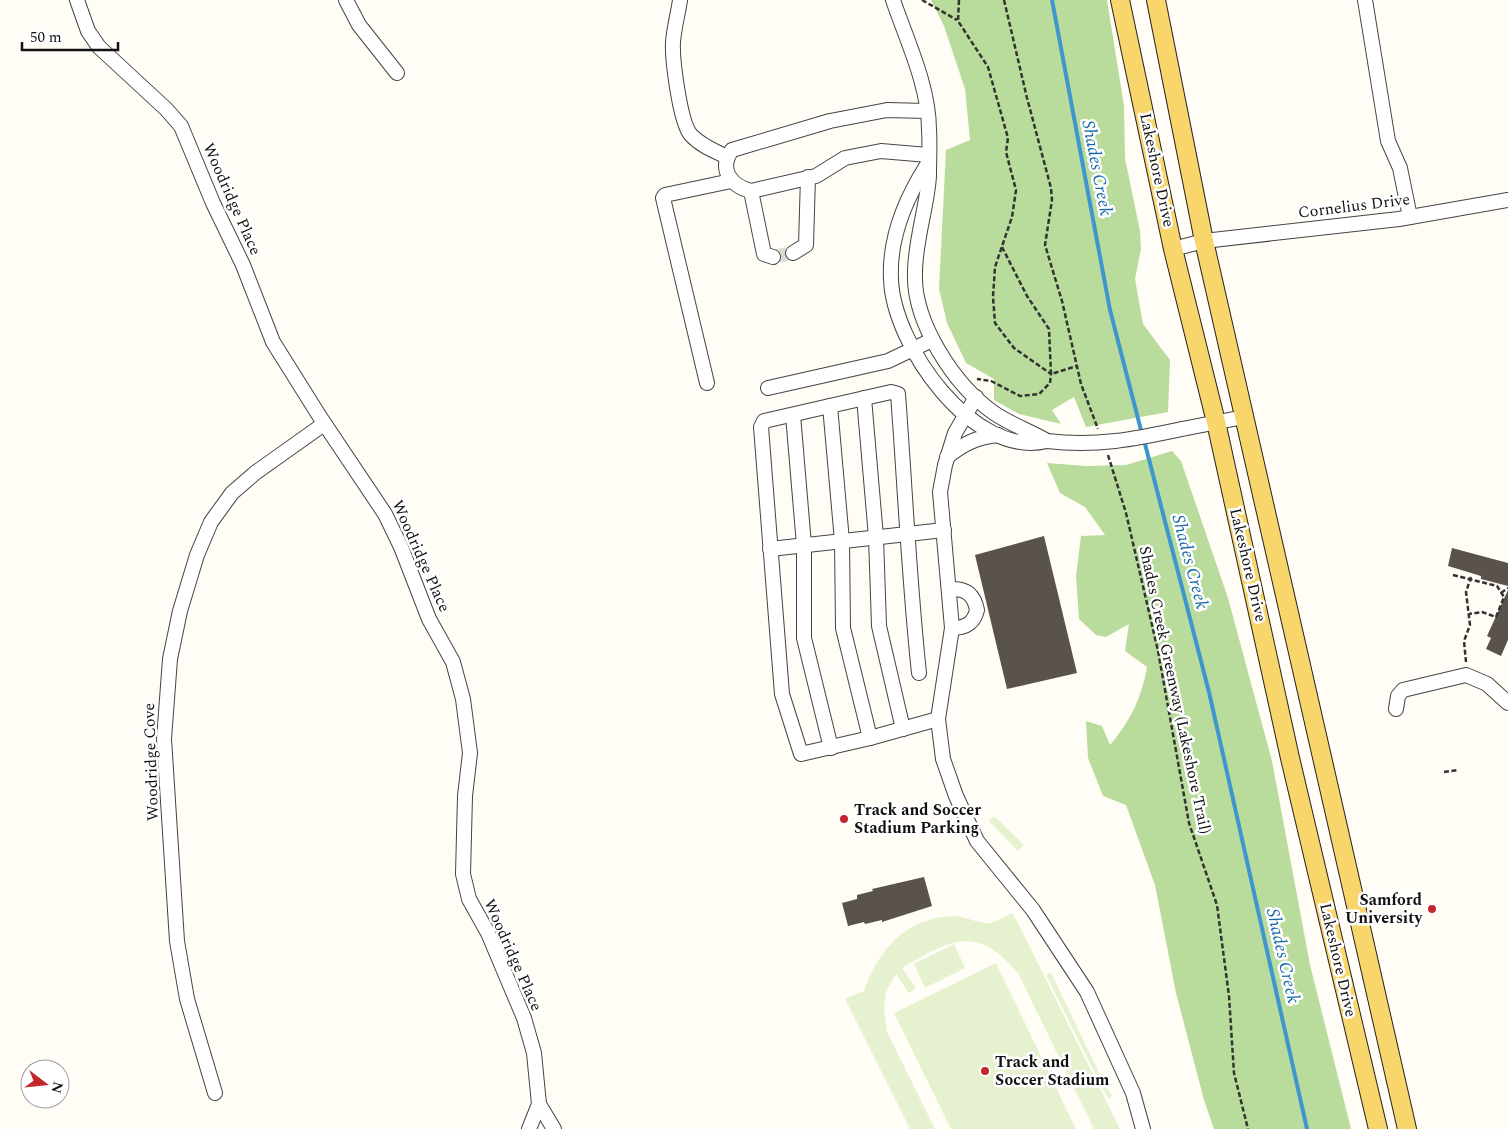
<svg xmlns="http://www.w3.org/2000/svg" width="1508" height="1129" viewBox="0 0 1508 1129" font-family="Spectral,serif">
	<style>
		.forest { fill: #b9dc9c }
		.pitch { fill: #e6f2cf }
		.lines { fill: none; stroke-linecap: round; stroke-linejoin: round }
		.stream { stroke: #3f96cf; stroke-width: 4 }
		.building { fill: #5a524d }
		.minor-tunnel { stroke: #dbdad3; stroke-width: 14; stroke-dasharray: 14 7; stroke-linecap: butt }
		.minor-casing { stroke: #444; stroke-width: 16 }
		.major-casing { stroke: #222; stroke-width: 20 }
		.path { stroke: #333; stroke-width: 2.5; stroke-dasharray: 5 2.5; stroke-linecap: butt }
		.minor { stroke: #fff; stroke-width: 14 }
		.major { stroke: #f9d66b; stroke-width: 18 }
		.minor-bridge-casing { stroke: #444; stroke-width: 16; stroke-linecap: butt }
		.minor-bridge { stroke: #fff; stroke-width: 14 }
		.poi-dot { fill: #c4262e; stroke: #fff; stroke-width: 2 }
		.labels { text-anchor: middle; dominant-baseline: central; stroke-width: 5; stroke-linejoin: round; paint-order: stroke }
		.street-label { font-size: 16px; fill: #111; stroke: #fff }
		.poi-label { font-size: 16px; font-weight: bold; fill: #111; stroke: #fff; text-anchor: start }
		.water-label { font-size: 18px; font-style: italic; fill: #1768a6; stroke: #fff }
	</style>
	<rect width="100%" height="100%" fill="#fffdf5"/>
	<!-- forest -->
	<g class="forest">
		<path d="M 931,0 L 1107,0 L 1124,106 L 1125,158 L 1140,231 L 1141,249 L 1135,279 L 1143,324 L 1170,360 L 1168,412 L 1086,427 L 1074,397 L 1052,410 L 1061,424 L 1019,414 L 994,400 L 994,379 L 966,363 L 947,323 L 939,289 L 946,150 L 970,140 L 965,89 L 944,26 Z"/>
		<path d="M 1172,451 L 1181,461 L 1228,598 L 1272,761 L 1310,965 L 1351,1129 L 1214,1129 L 1204,1100 L 1176,993 L 1155,885 L 1126,805 L 1103,796 L 1088,758 L 1086,721 L 1102,726 L 1110,745 C 1130,722 1142,697 1147,667 L 1125,651 L 1129,624 L 1106,637 L 1096,635 L 1079,619 L 1076,576 L 1081,536 L 1105,535 L 1085,507 L 1060,493 L 1047,463 L 1086,466 L 1126,465 Z"/>
	</g>
	<!-- pitch -->
	<g class="pitch">
		<path d="M 994,816 L 1024,845 L 1018,851 L 989,821 Z"/>
		<path d="M 1012,913 L 1018,923 L 1120,1129 L 1094,1129 L 1018,973 C 977,924 951,939 902,968 L 916,988 L 909,993 L 896,974 L 886,991 L 884,1010 L 887,1032 L 935,1129 L 910,1129 L 845,999 L 864,991 C 879,949 905,918 953,916 C 964,916 983,925 991,923 C 998,921 1005,916 1012,913 Z"/>
		<path d="M 954,944 L 965,968 L 925,988 L 914,964 Z"/>
		<path d="M 996,963 L 1076,1129 L 951,1129 L 894,1013 Z"/>
		<path d="M 1051,973 L 1104,1083 L 1112,1096 L 1108,1099 L 1046,975 Z"/>
	</g>
	<g class="lines">
		<!-- stream -->
		<g class="stream">
			<path d="M 1052,0 L 1110,310 L 1142,434"/>
			<path d="M 1144,440 L 1209,692 L 1307,1129"/>
		</g>
	</g>
	<!-- building -->
	<g class="building">
		<path d="M 1044,536 L 1077,673 L 1007,689 L 975,555 Z"/>
		<path d="M 1452,548 L 1508,563 L 1508,586 L 1481,579 L 1481,576 L 1448,566 Z"/>
		<path d="M 1508,590 L 1508,640 L 1501,656 L 1486,649 L 1491,638 L 1487,636 Z"/>
		<path d="M 924,877 L 932,906 L 882,922 L 882,920 L 865,924 L 864,922 L 848,926 L 842,903 L 857,899 L 857,895 L 873,891 L 872,889 Z"/>
	</g>
	<g class="lines">
		<!-- minor-tunnel -->
		<path class="minor-tunnel" d="M 773,257 L 793,253"/>
		<defs>
			<g id="minor">
				<path d="M 77,0 L 88,31 L 99,47 L 166,109 L 181,126 L 213,203 L 243,265 L 273,342 L 320,417 L 385,514 L 401,547 L 429,619 L 453,662 L 463,699 L 470,753 L 465,796 L 463,874 L 469,899 L 488,933 L 524,1018 L 534,1053 L 539,1104 L 554,1129"/>
				<path d="M 346,0 L 359,25 L 397,73"/>
				<path d="M 680,0 C 678,14 674,28 673,42 C 672,59 680,123 691,135 C 701,146 715,151 727,157"/>
				<path d="M 893,0 C 907,41 929,86 929,130 C 930,145 929,161 929,176 C 927,208 915,240 915,273 C 913,322 954,385 994,413 C 1010,424 1030,431 1047,441"/>
				<path d="M 1365,0 L 1388,141 L 1400,168 L 1410,217"/>
				<path d="M 927,111 L 887,110 L 830,121 L 732,150 C 718,169 731,186 751,191 L 816,176 L 845,158 L 881,151 L 928,155"/>
				<path d="M 927,165 C 906,198 889,239 891,279 C 893,345 973,459 1047,441"/>
				<path d="M 751,191 L 764,254 L 773,257"/>
				<path d="M 1173,249 L 1204,241 L 1399,219 L 1508,200"/>
				<path d="M 793,253 L 806,245 L 808,177"/>
				<path d="M 707,383 L 663,198 L 665,195 L 731,181"/>
				<path d="M 768,388 L 888,361 L 932,340"/>
				<path d="M 976,397 L 955,433 L 945,465 L 940,492 L 952,628 L 938,719 L 943,759 L 956,796 L 977,841 L 1033,910 L 1087,992 L 1133,1093 L 1143,1129"/>
				<path d="M 864,398 L 876,537 L 879,626 L 903,729"/>
				<path d="M 830,406 L 842,541 L 843,628 L 870,738"/>
				<path d="M 793,415 L 804,545 L 804,638 L 831,748"/>
				<path d="M 1182,429 L 1244,417"/>
				<path d="M 947,457 C 963,444 977,437 998,435"/>
				<path d="M 770,549 L 944,530"/>
				<path d="M 950,589 C 965,588 974,594 977,610 C 974,623 966,628 952,628"/>
				<path d="M 919,673 C 909,580 905,487 898,394 L 891,392 L 764,421 L 761,427 L 782,694 L 801,754 L 870,738 L 938,719"/>
				<path d="M 1396,709 L 1398,696 L 1403,690 L 1466,675 L 1487,684 L 1508,703"/>
				<path d="M 215,1093 L 187,999 L 177,941 L 164,739 L 170,659 L 180,611 L 197,555 L 211,522 L 232,493 L 255,473 L 324,424"/>
				<path d="M 529,1129 L 539,1104"/>
			</g>
			<g id="major">
				<path d="M 1120,0 L 1173,249 L 1216,422 L 1290,758 L 1378,1129"/>
				<path d="M 1156,0 L 1204,241 L 1407,1129"/>
			</g>
		</defs>
		<!-- minor casing -->
		<use href="#minor" class="minor-casing"/>
		<!-- major casing -->
		<use href="#major" class="major-casing"/>
		<!-- path -->
		<g class="path">
			<path d="M 922,0 L 957,20"/>
			<path d="M 959,0 L 958,21 L 988,67 L 1008,138 L 1006,152 L 1016,190 L 1012,217 L 995,267 L 993,297 L 995,323 L 1014,348 L 1051,374 L 1050,383 L 1039,394 L 1020,396 L 991,381 L 977,379"/>
			<path d="M 1004,0 L 1027,98 L 1051,188 L 1052,200 L 1045,245 L 1062,301 L 1081,384 L 1098,429"/>
			<path d="M 1002,247 L 1027,296 L 1049,329 L 1051,374 L 1077,366"/>
			<path d="M 1108,455 L 1126,513 L 1158,651 L 1189,823 L 1217,905 L 1229,996 L 1234,1073 L 1248,1129"/>
			<path d="M 1453,575 L 1497,586 L 1504,597 L 1496,617 L 1482,612 L 1469,614"/>
			<path d="M 1501,593 L 1508,588"/>
			<path d="M 1466,662 L 1464,641 L 1470,625 L 1466,592 L 1471,577"/>
			<path d="M 1444,772 L 1458,770"/>
		</g>
		<!-- minor -->
		<use href="#minor" class="minor"/>
		<!-- major -->
		<use href="#major" class="major"/>
		<defs>
			<path id="minor-bridge" d="M 1047,441 C 1096,447 1135,439 1182,429"/>
		</defs>
		<!-- minor-bridge casing -->
		<use href="#minor-bridge" class="minor-bridge-casing"/>
		<!-- minor-bridge -->
		<use href="#minor-bridge" class="minor-bridge"/>
	</g>
	<!-- markers -->
	<g class="poi-dot">
		<circle cx="844" cy="819" r="5"/>
		<circle cx="1432" cy="909" r="5"/>
		<circle cx="985" cy="1071" r="5"/>
	</g>
	<g class="labels">
		<!-- street labels -->
		<g class="street-label">
			<text transform="translate(1157 170) rotate(78)">Lakeshore Drive</text>
			<text transform="translate(232 199) rotate(66)">Woodridge Place</text>
			<text transform="translate(1354 206) rotate(-7)">Cornelius Drive</text>
			<text transform="translate(421 556) rotate(66)">Woodridge Place</text>
			<text transform="translate(1248 565) rotate(77)">Lakeshore Drive</text>
			<text transform="translate(1175 690) rotate(78)">Shades Creek Greenway (Lakeshore Trail)</text>
			<text transform="translate(151 762) rotate(-92)">Woodridge Cove</text>
			<text transform="translate(513 955) rotate(66)">Woodridge Place</text>
			<text transform="translate(1338 960) rotate(77)">Lakeshore Drive</text>
		</g>
		<!-- poi labels -->
		<g class="poi-label">
			<text x="854" y="810">Track and Soccer<tspan x="854" dy="18">Stadium Parking</tspan></text>
			<text x="1422" y="900" text-anchor="end">Samford<tspan x="1422" dy="18">University</tspan></text>
			<text x="995" y="1062">Track and<tspan x="995" dy="18">Soccer Stadium</tspan></text>
		</g>
		<!-- water labels -->
		<g class="water-label">
			<text transform="translate(1097 168) rotate(79)">Shades Creek</text>
			<text transform="translate(1190 562) rotate(75)">Shades Creek</text>
			<text transform="translate(1283 956) rotate(77)">Shades Creek</text>
		</g>
	</g>
	<!-- north arrow -->
	<g transform="translate(45 1084) rotate(106)"><circle r="24" fill="#ffffff" stroke="#a0a0a0"/>
	<path d="M0-4L9 19L0 12L-9 19Z" fill="#c4262e"/>
	<text y="-8" font-size="14" font-weight="bold" text-anchor="middle" fill="#111111">N</text>
	</g>
	<!-- scale -->
	<path d="M22 42v8h96v-8" fill="none" stroke="#111111" stroke-width="2.5"/>
	<text x="30" y="42" font-size="15" fill="#111111" stroke="#ffffff" stroke-width="4" paint-order="stroke">50 m</text>
</svg>
